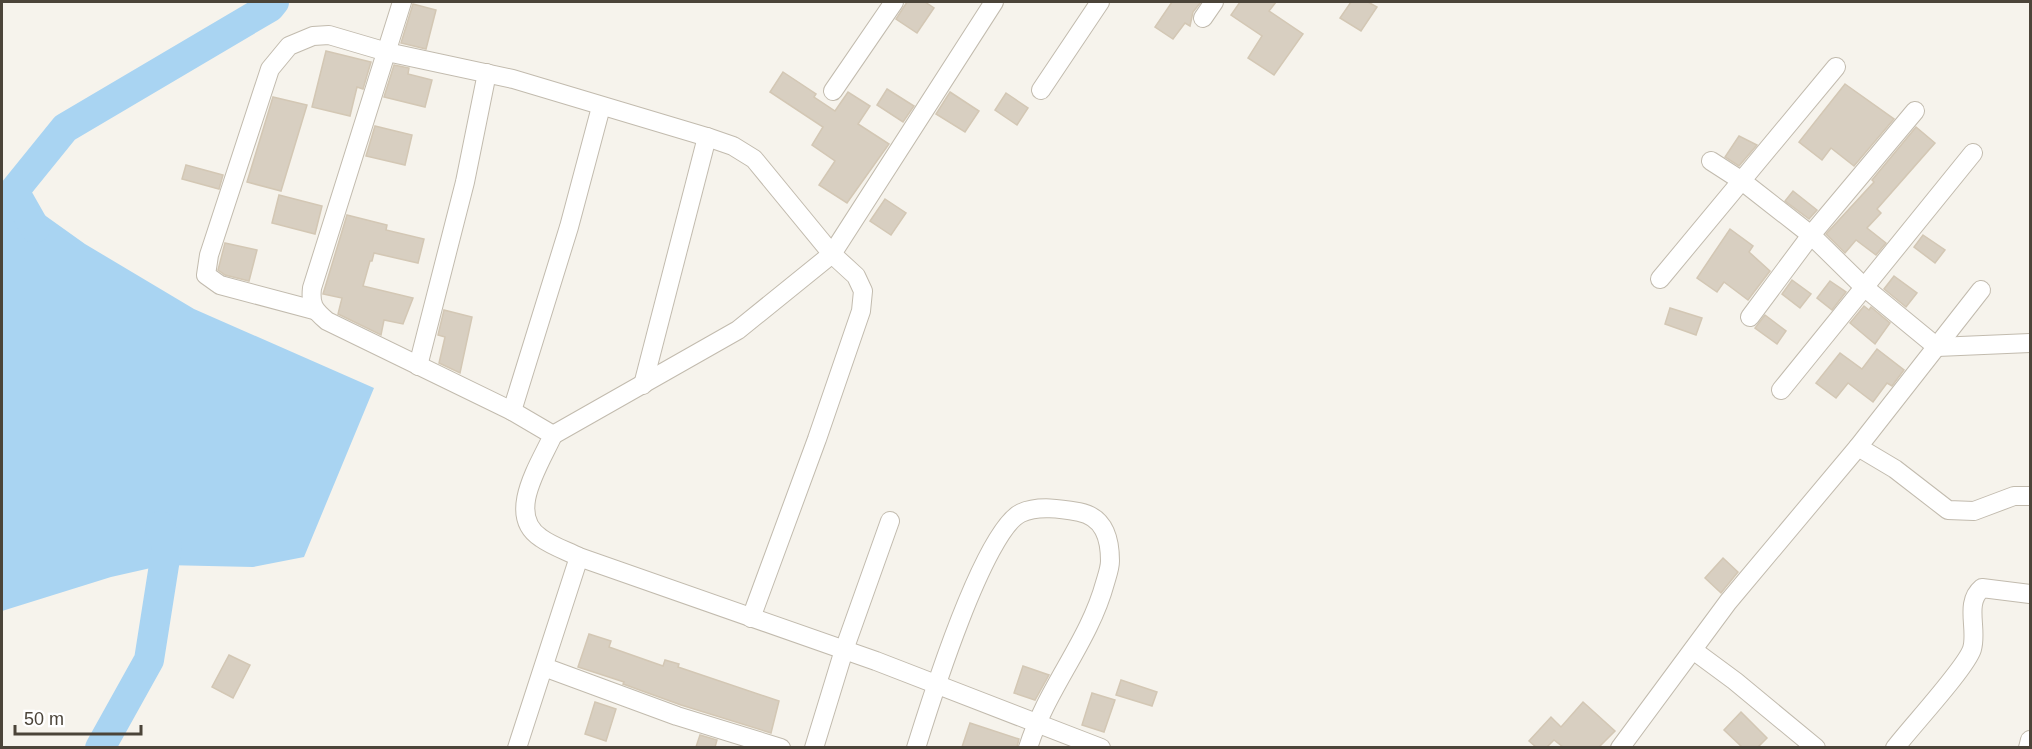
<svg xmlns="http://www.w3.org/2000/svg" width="2032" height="749" viewBox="0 0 2032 749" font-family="Helvetica,sans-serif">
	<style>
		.water { fill: #a9d4f2 }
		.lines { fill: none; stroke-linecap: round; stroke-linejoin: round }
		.river { stroke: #a9d4f2; stroke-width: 30 }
		.building { fill: #d8cfc1; stroke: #d3c7b4; stroke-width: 1.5 }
		.minor-casing { stroke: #c2bbae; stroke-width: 20 }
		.minor { stroke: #fff; stroke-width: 18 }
	</style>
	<rect width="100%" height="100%" fill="#f6f3ec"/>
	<!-- water -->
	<path class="water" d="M 2,187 L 15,194 L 85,244 L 194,309 L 374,388 L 304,557 L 253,567 L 164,565 L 111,577 L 2,611 Z"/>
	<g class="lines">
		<!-- river -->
		<g class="river">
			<path d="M 35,228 L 14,191 L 65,128 L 270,7 L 274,2"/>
			<path d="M 100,748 L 149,660 L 167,546 L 160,526"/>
		</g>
	</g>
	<!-- building -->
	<g class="building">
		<path d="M 907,2 L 925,2 L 934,8 L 917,33 L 896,19 Z"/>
		<path d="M 1172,2 L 1201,2 L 1193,12 L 1190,26 L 1185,23 L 1173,39 L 1155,27 Z"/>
		<path d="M 1240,2 L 1276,2 L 1269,11 L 1303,34 L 1274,75 L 1248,58 L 1262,36 L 1231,15 Z"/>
		<path d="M 1351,2 L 1368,2 L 1377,7 L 1361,31 L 1340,18 Z"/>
		<path d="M 413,4 L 436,10 L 426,49 L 401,43 Z"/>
		<path d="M 326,51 L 371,62 L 363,89 L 357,87 L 350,116 L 312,107 Z"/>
		<path d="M 394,65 L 409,68 L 408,74 L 432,80 L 425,107 L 384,97 Z"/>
		<path d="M 783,72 L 816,94 L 814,97 L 835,111 L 848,92 L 870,106 L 858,124 L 889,144 L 847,203 L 819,185 L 835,161 L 812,145 L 823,127 L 770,92 Z"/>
		<path d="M 1845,84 L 1894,119 L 1854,166 L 1831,148 L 1822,160 L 1799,142 Z"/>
		<path d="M 887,89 L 914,106 L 903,122 L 877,105 Z"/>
		<path d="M 950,92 L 979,111 L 965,132 L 936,114 Z"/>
		<path d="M 1006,93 L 1028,108 L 1017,125 L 995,110 Z"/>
		<path d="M 273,97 L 307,105 L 281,191 L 247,182 Z"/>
		<path d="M 375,126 L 412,135 L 405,165 L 366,156 Z"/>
		<path d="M 1916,127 L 1935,143 L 1877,209 L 1881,213 L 1867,228 L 1886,243 L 1876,255 L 1856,240 L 1845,253 L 1826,234 L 1874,182 L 1872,180 Z"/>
		<path d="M 1739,136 L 1757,145 L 1739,166 L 1725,157 Z"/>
		<path d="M 186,165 L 223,175 L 219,189 L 182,179 Z"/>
		<path d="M 1793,191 L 1817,210 L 1809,219 L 1785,201 Z"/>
		<path d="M 279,195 L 322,206 L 315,234 L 272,223 Z"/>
		<path d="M 885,199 L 906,213 L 891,235 L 870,221 Z"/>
		<path d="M 347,215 L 387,225 L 386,230 L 424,239 L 418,263 L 374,253 L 372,261 L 370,261 L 363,286 L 413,298 L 403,324 L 384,320 L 381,335 L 338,314 L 342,298 L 323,294 Z"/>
		<path d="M 1730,229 L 1753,246 L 1749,252 L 1770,271 L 1748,300 L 1724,282 L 1717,292 L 1697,278 Z"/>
		<path d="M 1923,235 L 1945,250 L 1935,263 L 1914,247 Z"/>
		<path d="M 225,243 L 257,250 L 249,281 L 225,275 L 218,270 Z"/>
		<path d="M 1894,276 L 1917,293 L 1906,307 L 1884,289 Z"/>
		<path d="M 1792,280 L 1811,294 L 1800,308 L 1782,294 Z"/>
		<path d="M 1830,281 L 1846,292 L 1832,310 L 1817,298 Z"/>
		<path d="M 1864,306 L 1869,310 L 1871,307 L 1890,323 L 1875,344 L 1850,323 Z"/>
		<path d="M 1670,308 L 1702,318 L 1696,335 L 1665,324 Z"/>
		<path d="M 444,310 L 472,317 L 460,373 L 439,363 L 445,337 L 438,335 Z"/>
		<path d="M 1765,315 L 1786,331 L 1777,344 L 1755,328 Z"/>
		<path d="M 1877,349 L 1904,370 L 1892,386 L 1887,383 L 1873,402 L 1848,383 L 1836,398 L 1816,383 L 1840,353 L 1862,369 Z"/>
		<path d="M 1723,558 L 1738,572 L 1721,593 L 1705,578 Z"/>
		<path d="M 589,634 L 611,641 L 609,647 L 663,666 L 665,660 L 679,664 L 678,667 L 779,701 L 771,733 L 681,705 L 623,684 L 624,682 L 578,667 Z"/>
		<path d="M 229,655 L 250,665 L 233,698 L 212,687 Z"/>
		<path d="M 1023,666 L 1049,675 L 1035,700 L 1014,693 Z"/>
		<path d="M 1121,680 L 1157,692 L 1152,706 L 1116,695 Z"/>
		<path d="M 1092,693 L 1115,700 L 1104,732 L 1082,725 Z"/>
		<path d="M 595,702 L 616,709 L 606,741 L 585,734 Z"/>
		<path d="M 1583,702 L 1615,731 L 1599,747 L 1563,747 L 1554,740 L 1547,747 L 1536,747 L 1529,741 L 1551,717 L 1561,727 Z"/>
		<path d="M 1741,712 L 1767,738 L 1758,747 L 1742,747 L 1724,730 Z"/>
		<path d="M 970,723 L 1019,739 L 1017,747 L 962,747 Z"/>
		<path d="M 700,735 L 717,740 L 715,747 L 696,747 Z"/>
	</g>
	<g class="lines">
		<defs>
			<g id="minor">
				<path d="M 402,2 L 312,288 C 310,305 314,310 327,321 L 512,411 L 553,435 C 540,464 505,515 541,538 C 552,546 567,551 579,557 L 876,661 L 1101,748"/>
				<path d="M 1203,18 L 1214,2"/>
				<path d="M 1041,90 L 1100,2"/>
				<path d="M 833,91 L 894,2"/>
				<path d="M 1711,161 L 1742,181 L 1811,235 L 1864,287 L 1937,347 L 2030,343"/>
				<path d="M 1660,279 L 1836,67"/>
				<path d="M 314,310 L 220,285 L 206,275 L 209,255 L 270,69 L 289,46 L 313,36 L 329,35 L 387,52 L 513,79 L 707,137 L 733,146 L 754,159 L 832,254 L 856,276 L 863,291 L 861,311 L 817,439 L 751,618"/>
				<path d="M 1750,317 L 1811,235 L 1915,111"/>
				<path d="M 418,366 L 465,182 L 487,73"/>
				<path d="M 643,385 L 707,137"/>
				<path d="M 1781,390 L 1973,153"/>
				<path d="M 512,411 L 569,227 L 601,107"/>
				<path d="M 553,435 L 738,330 L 832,254 L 994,2"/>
				<path d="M 1858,447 L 1981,290"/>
				<path d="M 1693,650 L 1735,681 L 1816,748"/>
				<path d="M 544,667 L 677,716 L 781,748"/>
				<path d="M 517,748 L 579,557"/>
				<path d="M 814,748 L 844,650 L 890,521"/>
				<path d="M 916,748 C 930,703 984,530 1021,513 C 1038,505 1062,509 1079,512 C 1104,517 1110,538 1110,561 C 1110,568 1107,576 1105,583 C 1089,642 1046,689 1028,748"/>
				<path d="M 1620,748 L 1728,602 L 1858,447 L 1895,469 L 1948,510 L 1974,511 L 2014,496 L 2030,496"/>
				<path d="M 1895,748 C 1910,728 1966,668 1972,649 C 1978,629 1964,603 1982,588 L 2030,594"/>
				<path d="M 2028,748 L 2030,740"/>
			</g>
		</defs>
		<!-- minor casing -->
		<use href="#minor" class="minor-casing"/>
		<!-- minor -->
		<use href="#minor" class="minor"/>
	</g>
	<!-- border -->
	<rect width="2032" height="749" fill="none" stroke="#4b4439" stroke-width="6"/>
	<!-- scale -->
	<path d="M15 725v9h126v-9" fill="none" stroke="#4b4439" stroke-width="3"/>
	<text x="24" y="725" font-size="18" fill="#4b4439" stroke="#ffffff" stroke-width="4.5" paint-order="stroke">50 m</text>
</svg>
